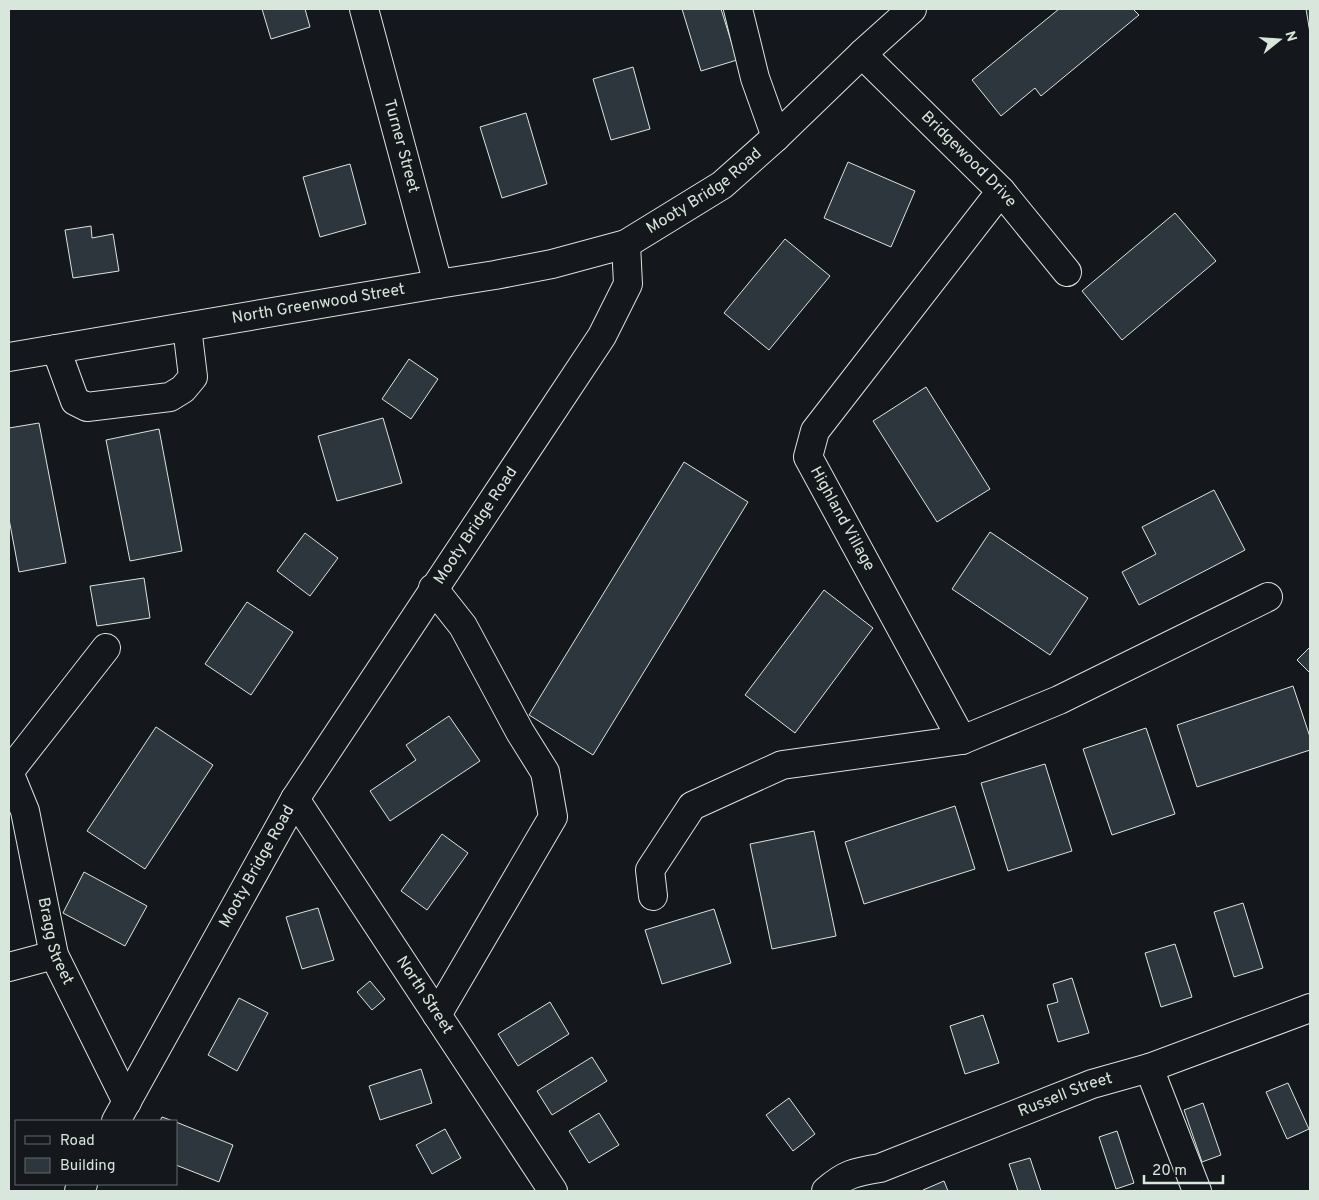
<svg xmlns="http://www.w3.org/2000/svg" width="1319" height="1200" viewBox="0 0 1319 1200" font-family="Overpass,sans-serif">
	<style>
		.building { fill: #2c363c; stroke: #d8e6dc }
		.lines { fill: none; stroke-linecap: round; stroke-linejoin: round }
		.minor-casing { stroke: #d8e6dc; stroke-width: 30 }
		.major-casing { stroke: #d8e6dc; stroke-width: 30 }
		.minor { stroke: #14181c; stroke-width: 28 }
		.major { stroke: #14181c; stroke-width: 28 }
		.labels { text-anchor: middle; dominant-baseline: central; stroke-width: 4; stroke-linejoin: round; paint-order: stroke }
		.street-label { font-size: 16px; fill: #d8e6dc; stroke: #14181c }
	</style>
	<rect width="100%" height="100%" fill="#14181c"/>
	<!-- building -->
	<g class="building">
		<path d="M 262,9 L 305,9 L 310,27 L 271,39 Z"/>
		<path d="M 682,9 L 721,9 L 737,60 L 701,71 Z"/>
		<path d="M 1059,9 L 1133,9 L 1139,15 L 1041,96 L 1035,88 L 1001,116 L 972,80 Z"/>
		<path d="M 1306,9 L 1310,9 L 1310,33 Z"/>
		<path d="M 633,67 L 650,129 L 611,140 L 593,79 Z"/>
		<path d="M 526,113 L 547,184 L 502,198 L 480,127 Z"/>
		<path d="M 848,162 L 915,191 L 891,247 L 824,218 Z"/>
		<path d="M 350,164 L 366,224 L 320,237 L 303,177 Z"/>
		<path d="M 1175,213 L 1216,261 L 1122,340 L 1082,291 Z"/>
		<path d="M 91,226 L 92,238 L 113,234 L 119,271 L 73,278 L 65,230 Z"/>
		<path d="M 785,239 L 830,276 L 769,350 L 724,313 Z"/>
		<path d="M 409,359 L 438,379 L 411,419 L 382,399 Z"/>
		<path d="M 926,387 L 990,489 L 937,522 L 873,421 Z"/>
		<path d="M 383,418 L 402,483 L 337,501 L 318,436 Z"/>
		<path d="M 39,423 L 66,563 L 19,572 L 9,519 L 9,428 Z"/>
		<path d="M 159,429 L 182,551 L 130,561 L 106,440 Z"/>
		<path d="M 684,462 L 748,502 L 593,755 L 529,715 Z"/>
		<path d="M 1214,490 L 1245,550 L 1139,605 L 1122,572 L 1156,554 L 1142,527 Z"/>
		<path d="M 990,532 L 1088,598 L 1050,655 L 952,589 Z"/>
		<path d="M 305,533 L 338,558 L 310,596 L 277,571 Z"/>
		<path d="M 144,578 L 150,618 L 97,626 L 90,586 Z"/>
		<path d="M 824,590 L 873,628 L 795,733 L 745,695 Z"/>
		<path d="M 247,602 L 293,632 L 251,695 L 205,664 Z"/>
		<path d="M 1310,647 L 1310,673 L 1297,660 Z"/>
		<path d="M 1293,686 L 1310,737 L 1310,750 L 1197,787 L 1177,725 Z"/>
		<path d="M 449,716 L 480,761 L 390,821 L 370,791 L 416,760 L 406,745 Z"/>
		<path d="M 156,727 L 213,765 L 145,869 L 87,831 Z"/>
		<path d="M 1146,728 L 1175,814 L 1112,835 L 1083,749 Z"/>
		<path d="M 1045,764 L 1072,851 L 1008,871 L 981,783 Z"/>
		<path d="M 955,806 L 975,869 L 864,904 L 845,842 Z"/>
		<path d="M 814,831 L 836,936 L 772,949 L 750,844 Z"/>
		<path d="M 442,834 L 468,853 L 427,910 L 401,891 Z"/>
		<path d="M 84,872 L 147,906 L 125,946 L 63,913 Z"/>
		<path d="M 1243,903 L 1263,968 L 1234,977 L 1214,912 Z"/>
		<path d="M 318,908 L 334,960 L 302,969 L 286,917 Z"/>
		<path d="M 714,909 L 731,963 L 662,984 L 645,930 Z"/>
		<path d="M 1175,944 L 1192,997 L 1161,1007 L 1145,953 Z"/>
		<path d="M 1072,978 L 1089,1033 L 1058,1042 L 1047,1005 L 1058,1002 L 1053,984 Z"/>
		<path d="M 370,981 L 385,999 L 372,1010 L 357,992 Z"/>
		<path d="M 239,998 L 268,1013 L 237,1071 L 208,1055 Z"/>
		<path d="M 550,1002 L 569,1034 L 518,1066 L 498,1034 Z"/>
		<path d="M 983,1015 L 999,1063 L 965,1074 L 950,1026 Z"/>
		<path d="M 592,1057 L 607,1081 L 552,1115 L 537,1091 Z"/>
		<path d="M 421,1069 L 432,1103 L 380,1120 L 369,1086 Z"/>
		<path d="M 1288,1083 L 1309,1129 L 1287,1139 L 1266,1092 Z"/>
		<path d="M 789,1098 L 815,1134 L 793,1151 L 766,1115 Z"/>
		<path d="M 1203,1103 L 1221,1155 L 1202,1162 L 1184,1110 Z"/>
		<path d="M 599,1113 L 619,1145 L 589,1163 L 569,1131 Z"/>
		<path d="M 162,1117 L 173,1121 L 160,1121 Z"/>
		<path d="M 176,1122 L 233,1145 L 219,1182 L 176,1165 Z"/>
		<path d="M 445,1129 L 461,1158 L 432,1174 L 416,1145 Z"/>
		<path d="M 1117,1131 L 1134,1183 L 1116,1189 L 1099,1137 Z"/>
		<path d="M 1030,1158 L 1041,1191 L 1018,1191 L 1009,1164 Z"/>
		<path d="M 944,1181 L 948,1191 L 924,1191 L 923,1190 Z"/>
	</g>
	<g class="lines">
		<defs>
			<g id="minor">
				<path id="s1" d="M 364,9 L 438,284"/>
				<path d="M 738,9 L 755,78 L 776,137"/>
				<path id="s2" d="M 862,54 L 1001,191 L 1067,272"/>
				<path d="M 56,349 L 75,401 L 87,407 L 170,397 L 183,389 L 193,377 L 187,327"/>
				<path d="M 433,588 L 463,626 L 520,732 L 545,772 L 553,817 L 437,1015"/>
				<path d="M 962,740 L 808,457 L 815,431 L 1001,191"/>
				<path id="s3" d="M 9,772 L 25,811 L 54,955 L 127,1102"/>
				<path d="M 9,772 L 106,648"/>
				<path id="s4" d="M 295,799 L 553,1191"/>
				<path d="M 653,896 L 650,870 L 692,806 L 782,765 L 962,740 L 1059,700 L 1268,597"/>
				<path d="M 9,967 L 54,955"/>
				<path d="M 1149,1068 L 1197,1191"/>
				<path id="s5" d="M 116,1121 L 295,799 L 602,336 L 628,284 L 626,244"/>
				<path d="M 79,1191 L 83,1184"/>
				<path id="s6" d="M 826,1191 C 845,1174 855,1172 880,1168 L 1092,1084 L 1149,1068 L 1310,1008"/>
			</g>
			<g id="major">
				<path id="s7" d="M 9,357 L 438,284 L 495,275 L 552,264 L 626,244 L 722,185 L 776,137 L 862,54 L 912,9"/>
			</g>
		</defs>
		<!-- minor casing -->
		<use href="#minor" class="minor-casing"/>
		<!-- major casing -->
		<use href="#major" class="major-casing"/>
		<!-- minor -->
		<use href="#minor" class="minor"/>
		<!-- major -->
		<use href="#major" class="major"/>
	</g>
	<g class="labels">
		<!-- street labels -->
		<g class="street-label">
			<text stroke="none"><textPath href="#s1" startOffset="142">Turner Street</textPath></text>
			<text stroke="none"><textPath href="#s2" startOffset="150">Bridgewood Drive</textPath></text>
			<text stroke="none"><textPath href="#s7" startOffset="722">Mooty Bridge Road</textPath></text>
			<text stroke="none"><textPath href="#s7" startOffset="314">North Greenwood Street</textPath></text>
			<text transform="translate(842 519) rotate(61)">Highland Village</text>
			<text stroke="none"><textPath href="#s5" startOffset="696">Mooty Bridge Road</textPath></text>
			<text stroke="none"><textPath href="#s5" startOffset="291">Mooty Bridge Road</textPath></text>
			<text stroke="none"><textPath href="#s3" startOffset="176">Bragg Street</textPath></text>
			<text stroke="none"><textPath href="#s4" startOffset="235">North Street</textPath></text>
			<text stroke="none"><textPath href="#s6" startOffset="259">Russell Street</textPath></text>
		</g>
	</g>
	<!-- border -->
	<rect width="1319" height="1200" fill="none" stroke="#d8e6dc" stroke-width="20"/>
	<!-- legend -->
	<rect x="15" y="1120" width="162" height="65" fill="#14181c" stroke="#626a69"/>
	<rect x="25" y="1136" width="25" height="8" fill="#14181c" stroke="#626a69"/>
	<text x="60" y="1145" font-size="15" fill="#d8e6dc">Road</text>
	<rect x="25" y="1158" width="25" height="15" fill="#2c363c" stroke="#626a69"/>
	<text x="60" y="1170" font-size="15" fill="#d8e6dc">Building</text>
	<!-- north arrow -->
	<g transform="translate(1279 40) rotate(73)" stroke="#14181c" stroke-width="4" paint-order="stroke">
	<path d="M0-4L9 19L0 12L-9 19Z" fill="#d8e6dc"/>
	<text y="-8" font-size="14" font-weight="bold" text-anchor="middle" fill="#d8e6dc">N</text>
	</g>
	<!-- scale -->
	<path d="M1144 1175v8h79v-8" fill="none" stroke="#d8e6dc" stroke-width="2.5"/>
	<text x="1152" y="1175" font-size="15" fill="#d8e6dc" stroke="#14181c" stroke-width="4" paint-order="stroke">20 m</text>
</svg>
